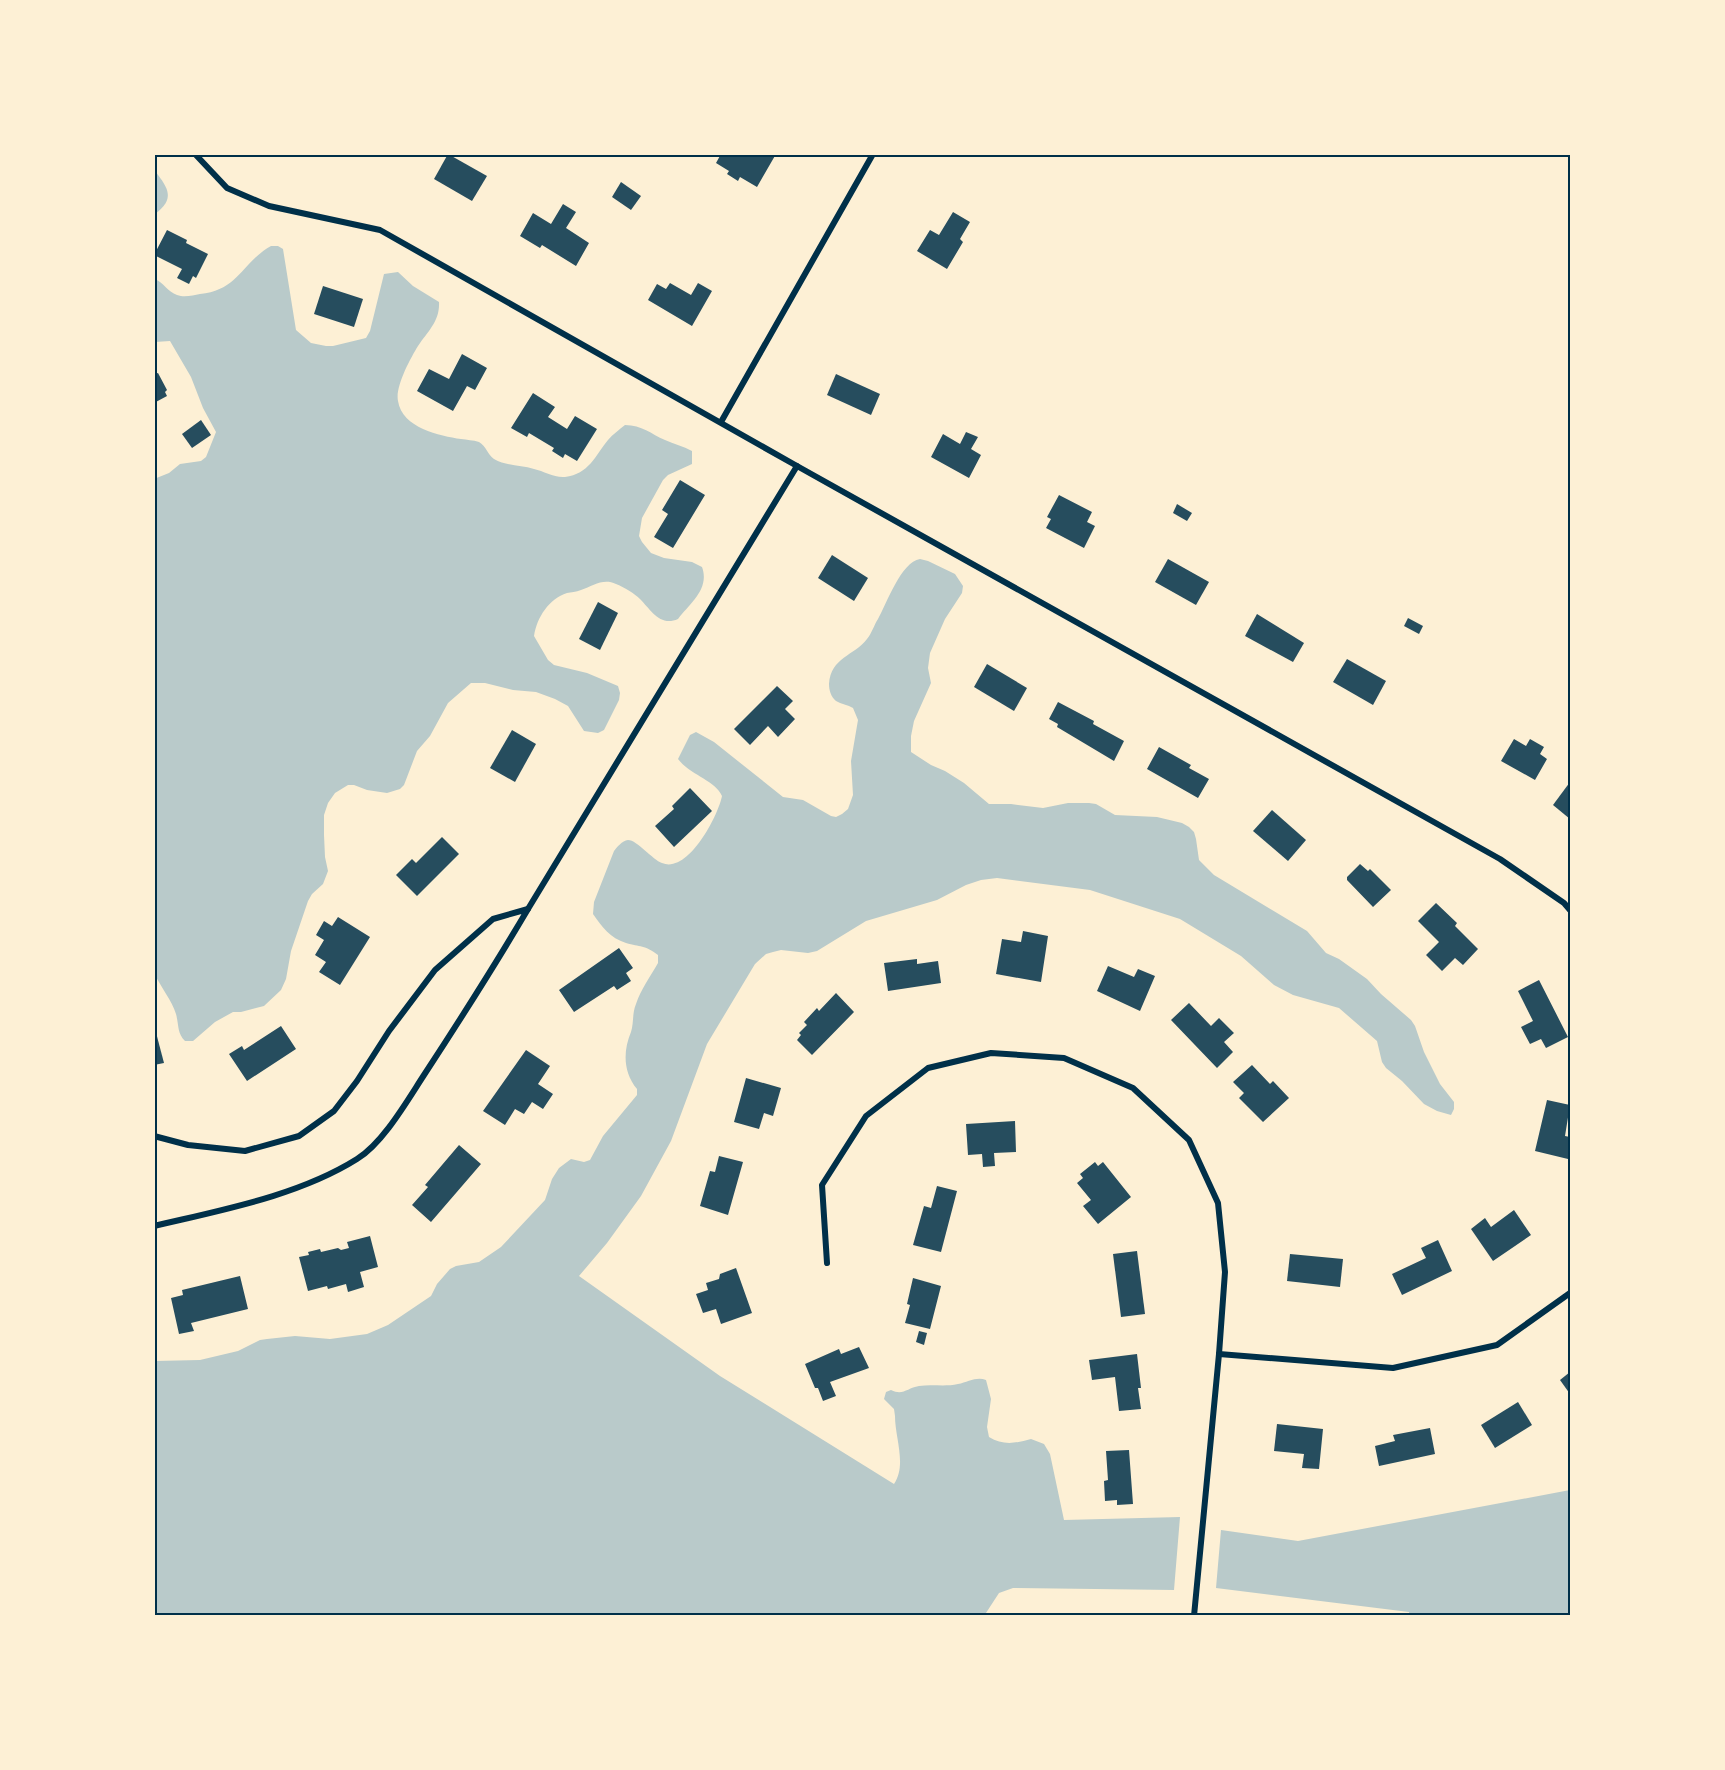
<svg xmlns="http://www.w3.org/2000/svg" width="1725" height="1770" viewBox="0 0 1725 1770" font-family="Mulish,sans-serif">
	<style>
		.green { fill: #b9caca }
		.building { fill: #264d5e }
		.lines { fill: none; stroke-linecap: round; stroke-linejoin: round }
		.minor { stroke: #003049; stroke-width: 6 }
		.neatline { fill: none; stroke: #003049; stroke-width: 2 }
	</style>
	<rect width="100%" height="100%" fill="#fdf0d5"/>
	<!-- green -->
	<g class="green">
		<path d="M 155,171 C 169,189 175,199 155,214 Z"/>
		<path d="M 271,246 L 278,246 L 283,249 L 296,330 L 311,343 L 326,346 L 333,346 L 366,338 L 370,331 L 384,274 L 398,272 L 413,286 L 439,302 C 440,321 428,331 418,346 C 410,359 395,387 398,401 C 402,428 440,436 461,439 C 467,440 473,440 479,442 C 486,446 488,455 494,459 C 506,466 521,465 534,469 C 544,471 554,478 565,477 C 589,474 595,456 608,440 C 613,434 619,430 625,425 C 642,425 651,434 665,440 C 674,444 683,446 692,451 L 692,464 L 668,475 L 663,480 L 642,518 L 639,536 L 642,542 L 651,553 L 664,558 L 692,562 L 702,567 C 710,589 690,603 678,619 C 660,627 651,610 640,599 C 635,594 624,587 616,584 C 603,578 593,586 581,590 C 576,592 571,592 567,593 C 549,599 537,617 534,636 L 548,660 L 554,665 L 587,673 L 618,686 L 620,693 L 619,700 L 604,730 L 598,733 L 584,731 L 568,706 L 555,699 L 536,692 L 513,690 L 485,683 L 471,683 L 448,703 L 430,736 L 417,751 L 404,785 L 400,789 L 387,793 L 367,790 L 354,785 L 348,785 L 335,793 L 328,803 L 324,815 L 324,835 L 325,857 L 328,871 L 323,884 L 312,894 L 308,901 L 291,951 L 286,979 L 281,990 L 264,1006 L 241,1012 L 233,1012 L 215,1022 L 193,1041 L 185,1041 C 177,1033 179,1025 176,1014 C 172,1001 161,987 155,975 L 154,479 L 169,473 L 180,464 L 201,461 L 206,457 L 216,432 L 203,408 L 191,377 L 170,341 L 155,342 L 155,279 C 164,283 168,292 177,295 C 185,298 193,295 200,294 C 239,290 241,263 271,246 Z"/>
		<path d="M 920,559 L 928,561 L 955,574 L 963,586 L 962,593 L 945,619 L 930,653 L 928,668 L 931,683 L 914,721 L 911,736 L 911,752 L 931,765 L 945,771 L 964,783 L 989,804 L 1011,804 L 1043,808 L 1068,803 L 1089,803 L 1096,804 L 1115,815 L 1157,817 L 1182,823 L 1189,827 L 1194,832 L 1196,839 L 1199,860 L 1214,875 L 1307,931 L 1326,953 L 1339,959 L 1367,979 L 1381,994 L 1411,1020 L 1415,1026 L 1424,1052 L 1440,1084 L 1454,1102 L 1454,1109 L 1451,1115 L 1437,1111 L 1424,1104 L 1402,1081 L 1386,1068 L 1382,1062 L 1377,1041 L 1339,1008 L 1293,995 L 1274,985 L 1241,956 L 1180,919 L 1090,890 L 997,878 L 981,880 L 966,885 L 937,900 L 866,921 L 817,951 L 808,953 L 781,950 L 773,952 L 766,954 L 755,964 L 707,1044 L 671,1141 L 641,1196 L 607,1243 L 579,1276 L 720,1376 L 894,1484 C 907,1465 895,1438 895,1416 L 894,1409 L 884,1399 L 886,1392 L 891,1390 C 903,1396 907,1388 919,1386 C 932,1384 945,1387 958,1384 C 968,1382 977,1376 986,1380 L 991,1399 L 987,1427 L 989,1437 C 1003,1446 1017,1443 1031,1439 L 1044,1444 L 1050,1454 L 1064,1520 L 1180,1517 L 1174,1590 L 1013,1588 L 999,1593 L 984,1616 L 155,1615 L 155,1361 L 200,1360 L 238,1351 L 260,1340 L 267,1339 L 295,1336 L 330,1339 L 367,1334 L 388,1325 L 431,1296 L 437,1284 L 450,1269 L 456,1266 L 479,1262 L 501,1247 L 545,1200 L 552,1179 L 559,1168 L 571,1159 L 584,1162 L 590,1160 L 603,1136 L 637,1095 L 637,1089 C 623,1072 623,1051 631,1032 C 634,1023 632,1013 636,1004 C 641,989 650,977 658,963 L 658,955 C 645,945 640,947 626,943 C 610,938 602,927 593,914 L 594,902 L 614,851 C 617,847 622,841 628,840 C 637,840 653,860 662,863 C 688,874 718,816 722,796 C 715,780 690,775 678,759 L 690,735 L 696,732 L 714,742 L 783,797 L 803,800 L 831,816 L 836,817 L 842,814 L 848,809 L 853,795 L 851,761 L 858,720 L 853,708 C 848,705 841,704 836,701 C 831,697 829,690 829,684 C 831,657 854,656 867,639 C 872,633 874,625 878,619 C 887,603 901,562 920,559 Z"/>
		<path d="M 1570,1490 L 1570,1615 L 1409,1615 L 1409,1612 L 1216,1588 L 1221,1530 L 1298,1541 Z"/>
	</g>
	<!-- building -->
	<g class="building">
		<path d="M 448,154 L 487,176 L 472,201 L 434,179 Z"/>
		<path d="M 721,154 L 740,155 L 776,154 L 757,187 L 740,177 L 738,181 L 727,174 L 729,171 L 716,163 Z"/>
		<path d="M 621,182 L 641,196 L 631,210 L 612,197 Z"/>
		<path d="M 563,204 L 576,212 L 566,228 L 589,243 L 576,266 L 542,245 L 540,248 L 520,236 L 533,213 L 551,224 Z"/>
		<path d="M 953,212 L 970,222 L 960,239 L 963,242 L 947,269 L 917,251 L 930,230 L 939,235 Z"/>
		<path d="M 167,230 L 187,240 L 186,243 L 208,254 L 196,278 L 193,276 L 189,284 L 177,278 L 182,269 L 154,255 Z"/>
		<path d="M 670,283 L 691,295 L 698,283 L 712,291 L 692,326 L 648,300 L 657,284 L 666,289 Z"/>
		<path d="M 323,286 L 363,299 L 354,327 L 314,314 Z"/>
		<path d="M 462,354 L 487,368 L 475,390 L 467,386 L 453,411 L 417,391 L 429,369 L 449,379 Z"/>
		<path d="M 158,373 L 167,390 L 165,392 L 167,396 L 154,403 L 154,374 Z"/>
		<path d="M 836,374 L 880,394 L 871,415 L 827,395 Z"/>
		<path d="M 533,393 L 555,407 L 548,417 L 567,429 L 575,416 L 597,429 L 577,461 L 565,454 L 563,458 L 552,451 L 554,448 L 529,433 L 527,437 L 511,428 Z"/>
		<path d="M 201,420 L 211,435 L 192,448 L 182,434 Z"/>
		<path d="M 966,432 L 978,437 L 971,449 L 981,455 L 969,478 L 931,457 L 943,434 L 960,444 Z"/>
		<path d="M 680,480 L 705,495 L 673,548 L 654,537 L 668,514 L 662,510 Z"/>
		<path d="M 1059,495 L 1092,512 L 1087,522 L 1095,526 L 1084,548 L 1046,528 L 1051,519 L 1047,517 Z"/>
		<path d="M 1177,504 L 1192,513 L 1187,521 L 1173,513 Z"/>
		<path d="M 832,555 L 868,578 L 854,601 L 818,578 Z"/>
		<path d="M 1168,559 L 1209,582 L 1196,605 L 1155,582 Z"/>
		<path d="M 598,602 L 618,613 L 600,650 L 579,639 Z"/>
		<path d="M 1257,614 L 1304,643 L 1293,662 L 1245,636 Z"/>
		<path d="M 1408,618 L 1423,626 L 1419,634 L 1404,626 Z"/>
		<path d="M 1347,659 L 1386,681 L 1373,705 L 1333,682 Z"/>
		<path d="M 987,664 L 1027,688 L 1014,711 L 974,687 Z"/>
		<path d="M 777,686 L 793,701 L 785,709 L 795,719 L 778,737 L 768,726 L 750,745 L 734,729 Z"/>
		<path d="M 1058,702 L 1094,721 L 1093,724 L 1124,741 L 1114,761 L 1057,727 L 1058,724 L 1049,719 Z"/>
		<path d="M 512,730 L 536,744 L 515,782 L 490,768 Z"/>
		<path d="M 1514,739 L 1526,746 L 1530,739 L 1544,747 L 1540,754 L 1547,759 L 1535,780 L 1501,761 Z"/>
		<path d="M 1159,747 L 1191,765 L 1189,768 L 1209,779 L 1198,798 L 1147,769 Z"/>
		<path d="M 1570,782 L 1570,819 L 1553,805 Z"/>
		<path d="M 690,788 L 712,811 L 674,847 L 655,826 L 674,809 L 672,806 Z"/>
		<path d="M 1272,810 L 1306,840 L 1288,861 L 1253,831 Z"/>
		<path d="M 442,837 L 459,854 L 417,896 L 396,875 L 412,859 L 416,863 Z"/>
		<path d="M 1360,864 L 1368,871 L 1370,869 L 1391,890 L 1373,907 L 1347,880 L 1347,877 Z"/>
		<path d="M 1436,903 L 1457,923 L 1455,926 L 1478,949 L 1463,965 L 1455,958 L 1442,971 L 1426,955 L 1439,942 L 1418,921 Z"/>
		<path d="M 338,917 L 370,937 L 340,985 L 319,972 L 326,962 L 315,955 L 324,940 L 316,935 L 324,921 L 332,926 Z"/>
		<path d="M 1023,931 L 1048,936 L 1041,982 L 996,974 L 1002,939 L 1021,942 Z"/>
		<path d="M 619,948 L 633,968 L 626,973 L 631,981 L 617,990 L 614,986 L 574,1012 L 559,990 Z"/>
		<path d="M 917,959 L 917,964 L 938,961 L 941,983 L 888,991 L 884,963 Z"/>
		<path d="M 1108,966 L 1134,977 L 1138,969 L 1155,976 L 1140,1011 L 1097,991 Z"/>
		<path d="M 1539,980 L 1568,1037 L 1546,1048 L 1541,1039 L 1530,1044 L 1521,1027 L 1533,1021 L 1518,991 Z"/>
		<path d="M 836,993 L 854,1012 L 812,1055 L 797,1040 L 801,1035 L 799,1033 L 807,1025 L 804,1022 L 817,1008 L 819,1011 Z"/>
		<path d="M 1189,1003 L 1211,1026 L 1219,1018 L 1234,1033 L 1224,1042 L 1233,1052 L 1217,1068 L 1171,1020 Z"/>
		<path d="M 154,1025 L 164,1063 L 154,1065 Z"/>
		<path d="M 281,1026 L 296,1049 L 247,1081 L 229,1054 L 242,1046 L 244,1050 Z"/>
		<path d="M 526,1050 L 550,1066 L 538,1084 L 553,1094 L 543,1109 L 532,1102 L 524,1114 L 515,1109 L 505,1125 L 483,1111 Z"/>
		<path d="M 1252,1065 L 1270,1084 L 1273,1081 L 1289,1098 L 1263,1122 L 1239,1098 L 1244,1093 L 1233,1082 Z"/>
		<path d="M 746,1078 L 781,1088 L 773,1116 L 764,1113 L 759,1129 L 734,1122 Z"/>
		<path d="M 1547,1100 L 1570,1105 L 1565,1136 L 1570,1137 L 1568,1159 L 1535,1151 Z"/>
		<path d="M 1015,1121 L 1016,1152 L 994,1153 L 995,1166 L 983,1167 L 982,1154 L 968,1155 L 966,1124 Z"/>
		<path d="M 459,1145 L 481,1164 L 431,1222 L 412,1205 L 428,1187 L 425,1185 Z"/>
		<path d="M 719,1156 L 743,1162 L 728,1215 L 700,1206 L 710,1171 L 715,1172 Z"/>
		<path d="M 1095,1162 L 1098,1166 L 1103,1162 L 1131,1197 L 1098,1224 L 1083,1206 L 1091,1200 L 1077,1183 L 1083,1178 L 1080,1174 Z"/>
		<path d="M 937,1186 L 957,1191 L 941,1252 L 913,1245 L 924,1206 L 931,1208 Z"/>
		<path d="M 1514,1210 L 1531,1235 L 1493,1261 L 1471,1229 L 1485,1218 L 1491,1227 Z"/>
		<path d="M 370,1236 L 378,1267 L 360,1272 L 364,1287 L 348,1292 L 346,1284 L 328,1289 L 327,1286 L 308,1291 L 299,1257 L 309,1255 L 308,1252 L 320,1249 L 321,1252 L 338,1248 L 341,1250 L 349,1248 L 347,1242 Z"/>
		<path d="M 1438,1240 L 1452,1271 L 1402,1295 L 1392,1274 L 1426,1258 L 1421,1248 Z"/>
		<path d="M 1137,1251 L 1145,1314 L 1121,1317 L 1113,1254 Z"/>
		<path d="M 1290,1254 L 1343,1259 L 1340,1287 L 1287,1281 Z"/>
		<path d="M 736,1268 L 752,1313 L 721,1324 L 716,1309 L 703,1313 L 696,1294 L 708,1290 L 706,1283 L 719,1279 L 720,1274 Z"/>
		<path d="M 240,1276 L 248,1309 L 191,1323 L 194,1331 L 179,1334 L 171,1298 L 183,1295 L 182,1290 Z"/>
		<path d="M 913,1278 L 941,1286 L 930,1329 L 905,1323 L 910,1305 L 907,1304 Z"/>
		<path d="M 919,1331 L 927,1333 L 924,1345 L 916,1342 Z"/>
		<path d="M 859,1347 L 869,1368 L 830,1382 L 836,1396 L 823,1401 L 818,1388 L 815,1388 L 805,1364 L 839,1349 L 841,1354 Z"/>
		<path d="M 1137,1354 L 1141,1388 L 1138,1388 L 1141,1409 L 1119,1411 L 1115,1377 L 1092,1380 L 1089,1360 Z"/>
		<path d="M 1570,1372 L 1570,1394 L 1560,1380 Z"/>
		<path d="M 1518,1402 L 1532,1425 L 1495,1448 L 1481,1425 Z"/>
		<path d="M 1277,1424 L 1323,1429 L 1319,1469 L 1302,1468 L 1304,1454 L 1274,1451 Z"/>
		<path d="M 1430,1428 L 1435,1454 L 1379,1466 L 1375,1446 L 1395,1441 L 1393,1435 Z"/>
		<path d="M 1129,1450 L 1133,1504 L 1117,1505 L 1117,1500 L 1105,1501 L 1104,1481 L 1108,1480 L 1106,1451 Z"/>
	</g>
	<g class="lines">
		<!-- minor -->
		<g class="minor">
			<path d="M 195,154 L 227,188 L 269,206 L 380,230 L 797,466 L 1500,859 L 1564,903 L 1570,910"/>
			<path d="M 721,422 L 873,154"/>
			<path d="M 528,909 L 797,466"/>
			<path d="M 154,1136 L 188,1145 L 245,1151 L 299,1136 L 334,1111 L 357,1081 L 389,1031 L 435,970 L 493,919 L 528,909 C 495,965 460,1020 424,1075 C 407,1101 383,1143 357,1159 C 298,1196 221,1210 154,1226"/>
			<path d="M 827,1263 L 822,1185 L 866,1116 L 928,1068 L 991,1053 L 1064,1058 L 1133,1088 L 1189,1140 L 1218,1203 L 1225,1272 L 1219,1354 L 1194,1616"/>
			<path d="M 1219,1354 L 1393,1368 L 1497,1345 L 1570,1293"/>
		</g>
	</g>
	<!-- border -->
	<rect width="1725" height="1770" fill="none" stroke="#fdf0d5" stroke-width="312"/>
	<rect x="156" y="156" width="1413" height="1458" class="neatline"/>
</svg>
